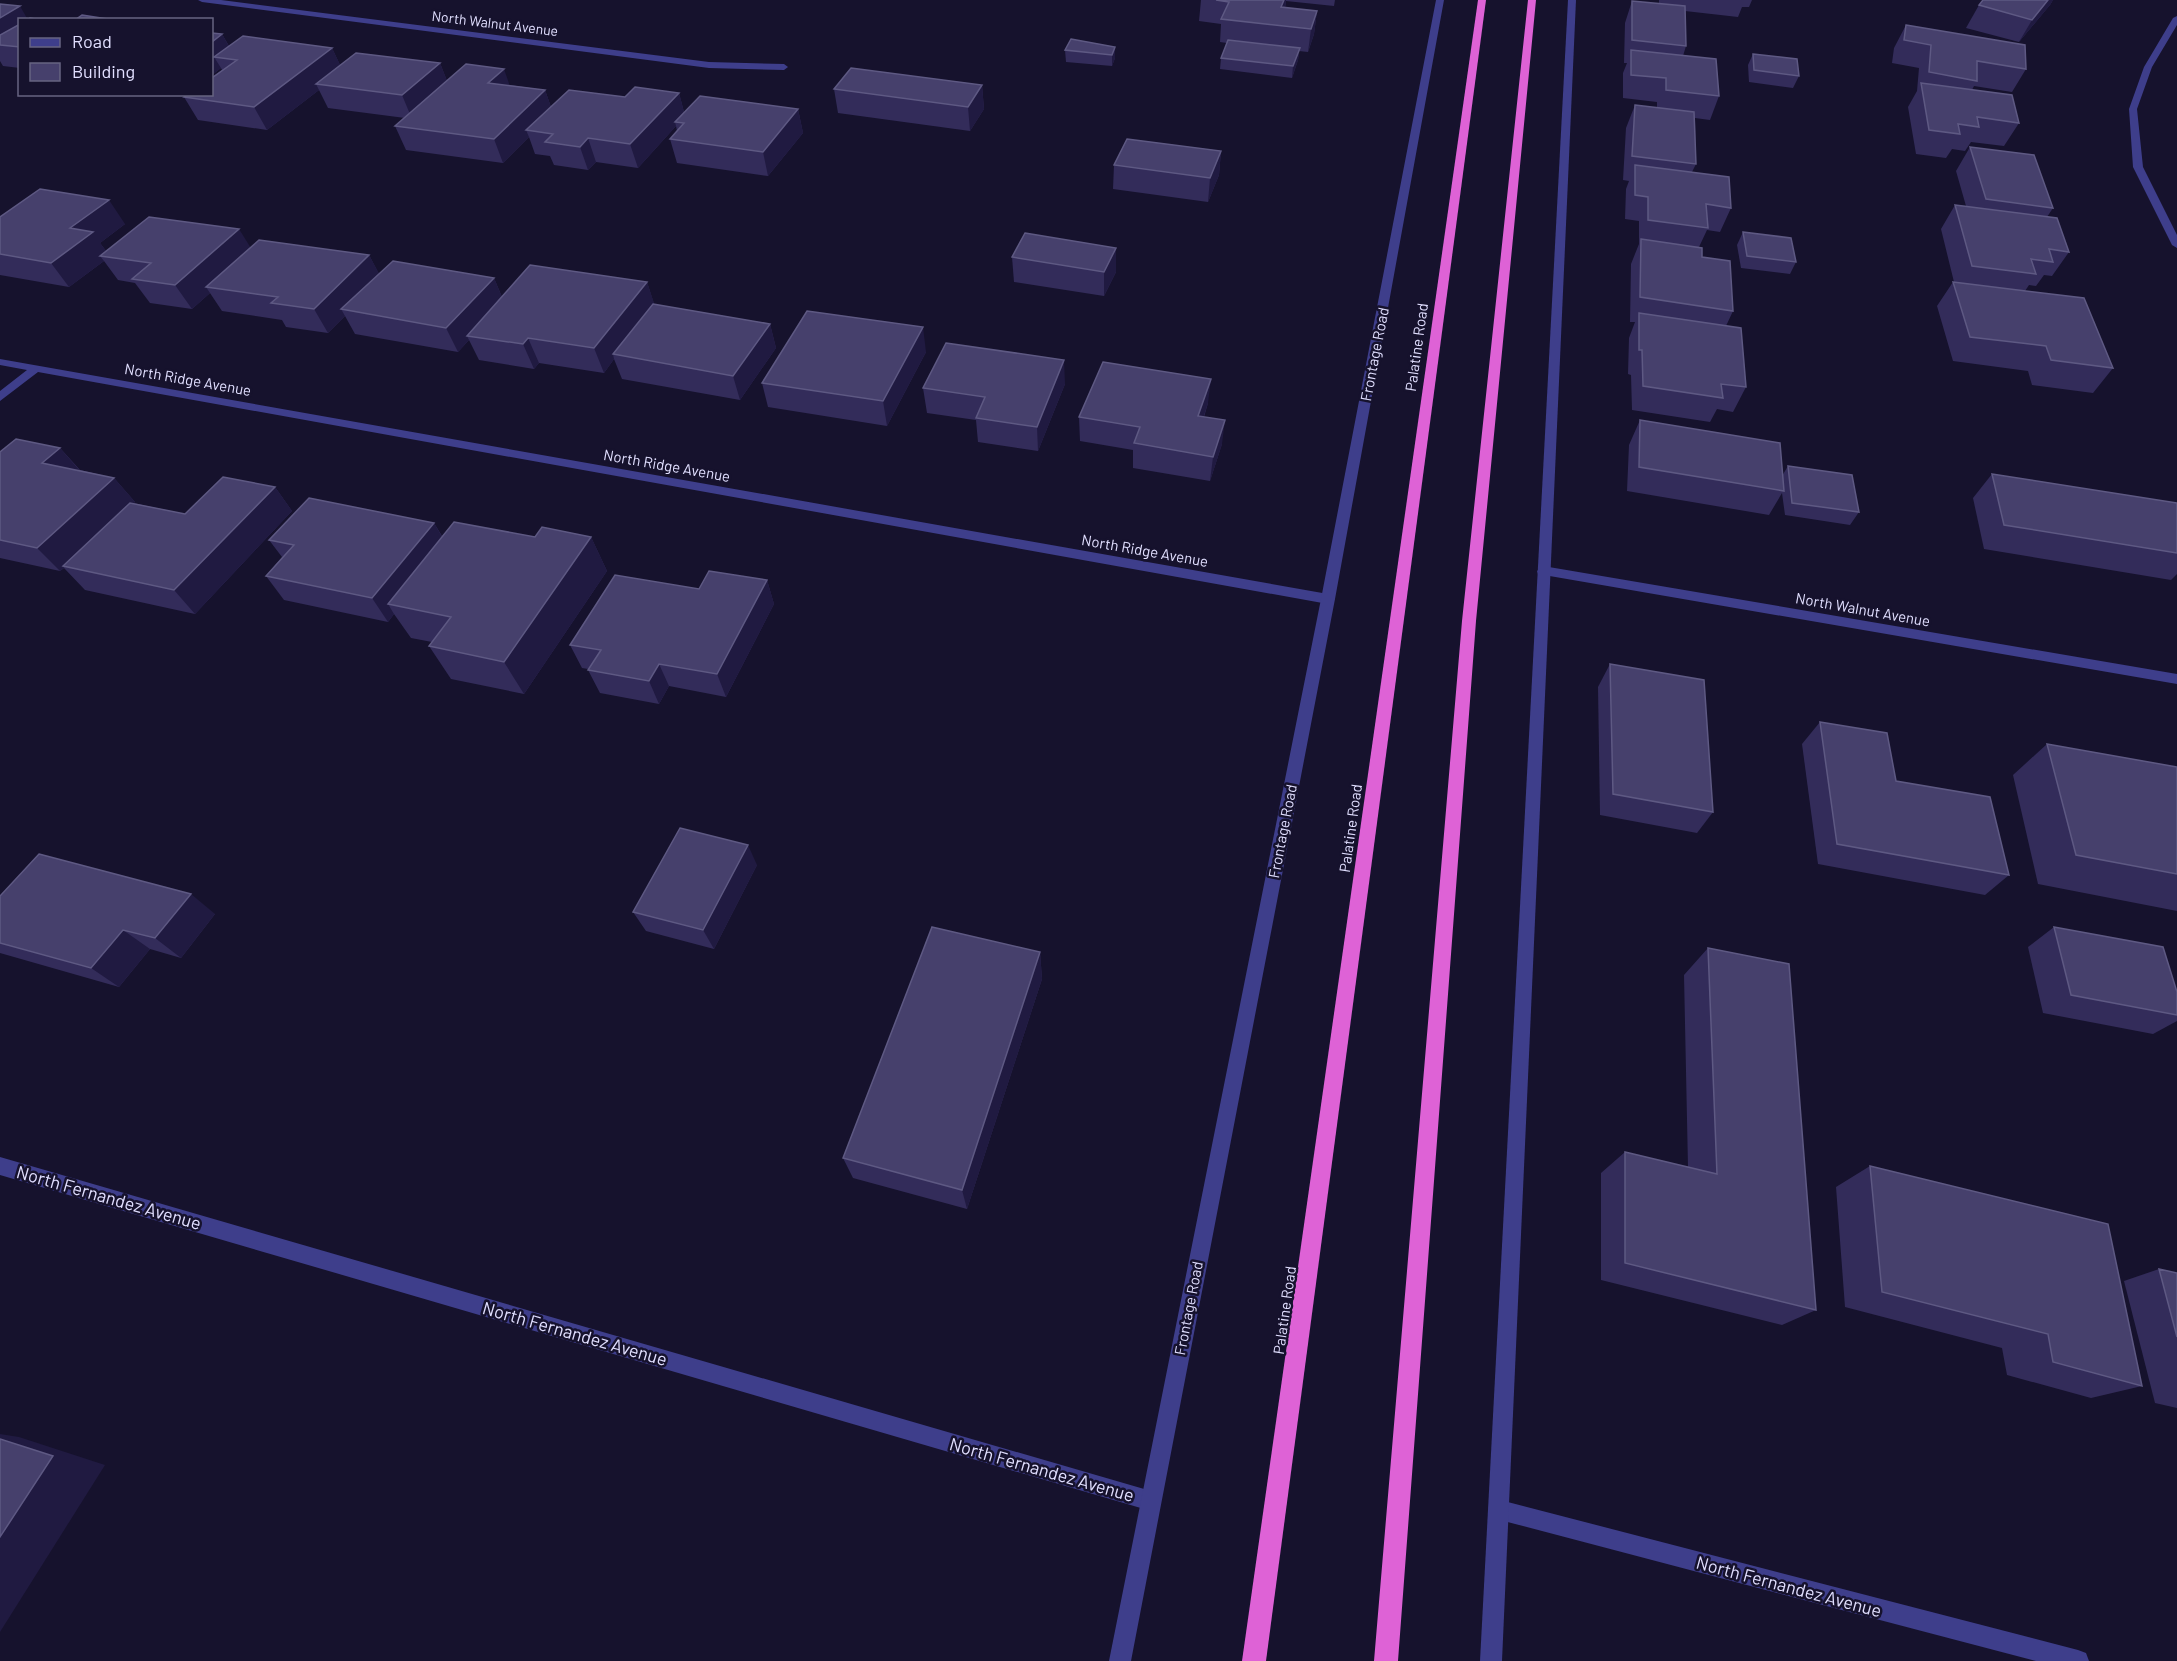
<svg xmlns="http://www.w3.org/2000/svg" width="2177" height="1661" viewBox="0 0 2177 1661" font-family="Barlow,sans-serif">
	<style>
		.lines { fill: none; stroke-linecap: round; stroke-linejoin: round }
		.minor { fill: #3e3e8b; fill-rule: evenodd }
		.tertiary { fill: #3e3e8b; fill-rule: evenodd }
		.trunk { fill: #de62d6; fill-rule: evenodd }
		.wall { fill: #332c5a }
		.shaded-wall { fill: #201a41 }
		.building { fill: #46406c; stroke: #5e5983; stroke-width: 1.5 }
		.labels { text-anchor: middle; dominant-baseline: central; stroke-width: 5; stroke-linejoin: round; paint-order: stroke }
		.far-street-label { font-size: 14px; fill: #e1dfff; stroke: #16122d }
		.street-label { font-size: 15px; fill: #e1dfff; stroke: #16122d }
		.near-street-label { font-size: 18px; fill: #e1dfff; stroke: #16122d }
	</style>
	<rect width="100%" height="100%" fill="#16122d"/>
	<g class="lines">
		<!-- minor -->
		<g class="minor">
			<path d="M 198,0 L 221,0 L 709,62 L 784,64 L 788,67 L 784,70 L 709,68 L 202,2 Z"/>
			<path d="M 2177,16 L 2177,25 L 2152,67 L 2137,109 L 2143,167 L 2177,235 L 2177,248 L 2172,245 L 2133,167 L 2129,109 L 2144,67 L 2173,18 Z"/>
			<path d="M 0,359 L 1328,594 L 1335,599 L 1328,604 L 38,372 L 0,401 L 0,391 L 27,370 L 0,365 Z"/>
			<path d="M 1543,566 L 2177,674 L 2177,684 L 1538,574 L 1537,571 Z"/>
			<path d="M 0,1157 L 1151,1491 L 1158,1494 L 1161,1501 L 1158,1508 L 1151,1511 L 0,1175 Z"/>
			<path d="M 1500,1500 L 2078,1650 L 2086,1653 L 2089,1661 L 2036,1661 L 1500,1520 L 1493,1517 L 1490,1510 L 1493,1503 Z"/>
		</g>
		<!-- tertiary -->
		<g class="tertiary">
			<path d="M 1436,0 L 1444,0 L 1335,599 L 1131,1661 L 1109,1661 L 1321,599 Z"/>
			<path d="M 1568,0 L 1576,0 L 1502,1661 L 1480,1661 Z"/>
		</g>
		<!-- trunk -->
		<g class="trunk">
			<path d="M 1478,0 L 1486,0 L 1266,1661 L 1242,1661 Z"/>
			<path d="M 1528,0 L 1536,0 L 1476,621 L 1398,1661 L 1374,1661 L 1462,621 Z"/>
		</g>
	</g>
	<!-- wall -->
	<g class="wall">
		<path d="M 1201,0 L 1335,0 L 1334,6 L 1286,1 L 1285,8 L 1317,11 L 1314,34 L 1308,52 L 1299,51 L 1298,60 L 1292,78 L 1220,69 L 1221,58 L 1227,43 L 1220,42 L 1221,24 L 1199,21 Z"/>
		<path d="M 1659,0 L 1752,0 L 1749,7 L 1742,7 L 1738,17 L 1685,11 L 1686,46 L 1683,56 L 1719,96 L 1710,120 L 1695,118 L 1696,164 L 1692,172 L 1731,208 L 1720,232 L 1707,230 L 1699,247 L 1702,257 L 1733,311 L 1726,326 L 1746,387 L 1733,412 L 1717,409 L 1710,422 L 1632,410 L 1631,375 L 1628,374 L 1629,338 L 1635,322 L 1630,322 L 1631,264 L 1639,244 L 1639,221 L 1625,219 L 1626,189 L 1629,181 L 1623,180 L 1626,128 L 1635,105 L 1657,108 L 1657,102 L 1623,98 L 1623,73 L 1627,63 L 1624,63 L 1625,23 L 1632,1 L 1659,4 Z"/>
		<path d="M 1983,0 L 2053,0 L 2050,5 L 2019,42 L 1966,28 L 1979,5 Z"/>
		<path d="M 0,4 L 28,19 L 20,20 L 20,68 L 3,66 L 0,61 Z"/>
		<path d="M 1906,25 L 2026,69 L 2012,92 L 1974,86 L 1972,90 L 2019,123 L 2004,146 L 1971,142 L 1965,151 L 1952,149 L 1946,158 L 1916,154 L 1908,107 L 1917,91 L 1919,68 L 1892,63 L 1894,48 Z"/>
		<path d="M 212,33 L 222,34 L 229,46 L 332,48 L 340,65 L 440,63 L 447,81 L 510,85 L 545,90 L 551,107 L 625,97 L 679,93 L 684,112 L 798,109 L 803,133 L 768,176 L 677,163 L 670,139 L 677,131 L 676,126 L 638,168 L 596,162 L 588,170 L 554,165 L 550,156 L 535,154 L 529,137 L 503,163 L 406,150 L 395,126 L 405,118 L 328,108 L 319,90 L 267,130 L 198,120 L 184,97 L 222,70 L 221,68 L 212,75 Z"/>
		<path d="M 1115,47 L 1115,58 L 1112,66 L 1066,62 L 1065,50 Z"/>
		<path d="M 1753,54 L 1799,76 L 1793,88 L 1749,82 L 1748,65 Z"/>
		<path d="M 982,85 L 984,109 L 970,131 L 838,113 L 834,89 Z"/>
		<path d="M 1970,147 L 2053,208 L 2047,217 L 2069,252 L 2052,276 L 2044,275 L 2036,286 L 2029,285 L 2025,291 L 2113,368 L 2093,393 L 2032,385 L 2028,371 L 1953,361 L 1937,306 L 1953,282 L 1954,282 L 1941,229 L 1955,205 L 1966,206 L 1956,171 Z"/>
		<path d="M 1221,151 L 1219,175 L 1208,202 L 1113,189 L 1114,165 Z"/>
		<path d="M 0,217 L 125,224 L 100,243 L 106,251 L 250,247 L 369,255 L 379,274 L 494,278 L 502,297 L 647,282 L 654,304 L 770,324 L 776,348 L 740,400 L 622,379 L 614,359 L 604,373 L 539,363 L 534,369 L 479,360 L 469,340 L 458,352 L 355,334 L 345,316 L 328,333 L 286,327 L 282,320 L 222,311 L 210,293 L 192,309 L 150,303 L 135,283 L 118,280 L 104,261 L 69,287 L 0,275 Z"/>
		<path d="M 1743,232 L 1796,262 L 1790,274 L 1741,268 L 1737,245 Z"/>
		<path d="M 1012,257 L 1116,272 L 1104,296 L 1014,282 Z"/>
		<path d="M 926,352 L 887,426 L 768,407 L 762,383 Z"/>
		<path d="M 1065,384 L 1038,451 L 978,442 L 976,420 L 927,413 L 923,388 Z"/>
		<path d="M 1208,403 L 1204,417 L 1222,444 L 1210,481 L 1133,468 L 1133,450 L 1080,441 L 1079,417 Z"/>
		<path d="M 1640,420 L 1782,476 L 1788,466 L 1859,512 L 1850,525 L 1785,515 L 1782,493 L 1769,515 L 1627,491 L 1629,445 Z"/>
		<path d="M 60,448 L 80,470 L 114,478 L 135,502 L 133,503 L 185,514 L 275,487 L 292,511 L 195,614 L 85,590 L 64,568 L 60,571 L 0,558 L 0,452 Z"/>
		<path d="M 1992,474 L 2177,505 L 2177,574 L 2171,580 L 1984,549 L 1973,498 Z"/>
		<path d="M 434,523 L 442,536 L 591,537 L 607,571 L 524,694 L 451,679 L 429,646 L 432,642 L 411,638 L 394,614 L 388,622 L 284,600 L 266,576 L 282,557 L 269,540 Z"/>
		<path d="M 767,580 L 774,604 L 726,697 L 669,686 L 659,704 L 600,693 L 588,670 L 588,669 L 582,668 L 570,645 L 699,589 Z"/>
		<path d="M 1610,664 L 1713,812 L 1697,833 L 1600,815 L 1598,687 Z"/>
		<path d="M 1820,722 L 1896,781 L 2009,875 L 1985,895 L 1818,864 L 1802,744 Z"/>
		<path d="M 2047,744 L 2177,767 L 2177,911 L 2038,884 L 2013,775 Z"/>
		<path d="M 757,865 L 714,949 L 646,931 L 633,912 Z"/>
		<path d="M 0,896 L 215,914 L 181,958 L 150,949 L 119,987 L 0,953 Z"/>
		<path d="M 2054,927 L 2177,992 L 2177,1021 L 2153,1034 L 2043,1013 L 2028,947 Z"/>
		<path d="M 1708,948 L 1816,1310 L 1782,1325 L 1601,1280 L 1601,1173 L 1625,1152 L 1688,1167 L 1684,975 Z"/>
		<path d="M 1040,952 L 1042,979 L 967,1209 L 853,1178 L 843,1158 Z"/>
		<path d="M 1870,1166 L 2142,1386 L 2091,1398 L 2007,1375 L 2002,1348 L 1845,1307 L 1836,1187 Z"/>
		<path d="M 2159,1269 L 2177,1273 L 2177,1408 L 2155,1403 L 2124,1281 Z"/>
	</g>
	<!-- shaded-wall -->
	<g class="shaded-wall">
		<path d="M 1284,0 L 1286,0 L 1284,13 L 1281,7 Z"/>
		<path d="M 2048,0 L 2053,0 L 2050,5 L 2019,42 L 2032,20 Z"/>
		<path d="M 20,6 L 28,20 L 20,20 L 20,39 L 0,45 L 0,18 Z"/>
		<path d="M 1317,11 L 1314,34 L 1308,52 L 1311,29 Z"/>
		<path d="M 222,34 L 235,57 L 214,57 L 221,68 L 212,75 L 212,42 Z"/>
		<path d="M 1115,47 L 1115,58 L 1112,66 L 1112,55 Z"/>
		<path d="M 332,48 L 343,71 L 316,84 L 319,90 L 267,130 L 254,107 Z"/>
		<path d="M 1300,48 L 1298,60 L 1292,78 L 1293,66 Z"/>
		<path d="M 440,63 L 449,86 L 412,119 L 402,95 Z"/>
		<path d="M 504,69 L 512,92 L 488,83 Z"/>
		<path d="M 982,85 L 984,109 L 970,131 L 968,107 Z"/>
		<path d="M 545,90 L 553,113 L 526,130 L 529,137 L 503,163 L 494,139 Z"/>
		<path d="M 679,93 L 685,116 L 675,122 L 676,126 L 638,168 L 630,144 Z"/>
		<path d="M 798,109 L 803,133 L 768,176 L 763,152 Z"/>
		<path d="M 588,138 L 596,162 L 588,170 L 580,147 Z"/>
		<path d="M 1221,151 L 1219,175 L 1208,202 L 1210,178 Z"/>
		<path d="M 109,200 L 125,224 L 100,243 L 110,256 L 100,256 L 104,261 L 69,287 L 51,263 L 70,228 Z"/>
		<path d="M 239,229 L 254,253 L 206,287 L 210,293 L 192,309 L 175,285 Z"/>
		<path d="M 1116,248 L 1116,272 L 1104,296 L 1104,272 Z"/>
		<path d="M 369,255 L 382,279 L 341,309 L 345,316 L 328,333 L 314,309 Z"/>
		<path d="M 494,278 L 504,302 L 467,336 L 469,340 L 458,352 L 446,328 Z"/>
		<path d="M 647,282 L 655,306 L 613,354 L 614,359 L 604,373 L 594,348 Z"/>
		<path d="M 770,324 L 776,348 L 740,400 L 733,376 Z"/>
		<path d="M 923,327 L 926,352 L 887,426 L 883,401 Z"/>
		<path d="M 528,338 L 539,363 L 534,369 L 523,344 Z"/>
		<path d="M 1064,360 L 1065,384 L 1038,451 L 1037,427 Z"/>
		<path d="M 1211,379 L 1208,403 L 1196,440 L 1198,416 Z"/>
		<path d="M 1225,420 L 1222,444 L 1210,481 L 1213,457 Z"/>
		<path d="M 60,448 L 81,472 L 42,463 Z"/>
		<path d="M 114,478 L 135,502 L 65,567 L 63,566 L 64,568 L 60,571 L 37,548 Z"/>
		<path d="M 275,487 L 292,511 L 195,614 L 174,590 Z"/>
		<path d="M 434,523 L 448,547 L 388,604 L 394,614 L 388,622 L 372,598 Z"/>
		<path d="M 591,537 L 607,571 L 524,694 L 504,662 Z"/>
		<path d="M 767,580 L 774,604 L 726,697 L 717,674 Z"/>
		<path d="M 659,664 L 669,686 L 659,704 L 649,681 Z"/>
		<path d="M 748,845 L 757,865 L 714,949 L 703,930 Z"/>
		<path d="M 191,894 L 215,914 L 181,958 L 155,938 Z"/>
		<path d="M 123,930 L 150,949 L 119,987 L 91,968 Z"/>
		<path d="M 1040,952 L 1042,979 L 967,1209 L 962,1190 Z"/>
		<path d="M 0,1434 L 19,1437 L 105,1465 L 0,1632 Z"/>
	</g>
	<!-- building -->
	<g class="building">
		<path d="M 1216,0 L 1284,0 L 1281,7 L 1317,11 L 1311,29 L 1221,19 L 1229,2 Z"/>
		<path d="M 1983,0 L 2048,0 L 2032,20 L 1979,5 Z"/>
		<path d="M 1632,1 L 1685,6 L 1686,46 L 1632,40 Z"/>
		<path d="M 0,4 L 20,6 L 0,18 Z"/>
		<path d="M 82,15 L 114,20 L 75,20 Z"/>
		<path d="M 30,18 L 41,20 L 27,20 Z"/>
		<path d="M 20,24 L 20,47 L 0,45 L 0,35 Z"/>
		<path d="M 1906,25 L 2025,45 L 2026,69 L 1977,61 L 1977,81 L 1929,72 L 1931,45 L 1904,40 Z"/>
		<path d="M 212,33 L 222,34 L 212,42 Z"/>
		<path d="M 243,36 L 332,48 L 254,107 L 184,97 L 188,94 L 212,94 L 212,78 L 237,60 L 214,57 Z"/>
		<path d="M 1071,39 L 1115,47 L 1112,55 L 1065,50 Z"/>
		<path d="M 1228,40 L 1300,48 L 1293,66 L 1221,58 Z"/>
		<path d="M 1631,50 L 1716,59 L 1719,96 L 1666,90 L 1666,78 L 1631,75 Z"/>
		<path d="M 356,53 L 440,63 L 402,95 L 316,84 Z"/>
		<path d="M 1753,54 L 1797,59 L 1799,76 L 1754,70 Z"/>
		<path d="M 466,64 L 504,69 L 488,83 L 545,90 L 494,139 L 395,126 Z"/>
		<path d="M 851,68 L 982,85 L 968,107 L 834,89 Z"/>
		<path d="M 1921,83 L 2012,95 L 2019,123 L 1977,117 L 1979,127 L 1958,124 L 1960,134 L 1929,130 Z"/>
		<path d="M 635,87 L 679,93 L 630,144 L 588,138 L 580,147 L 545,142 L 553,134 L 526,130 L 569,90 L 625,97 Z"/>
		<path d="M 700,96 L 798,109 L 763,152 L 670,139 L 684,123 L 675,122 Z"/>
		<path d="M 1635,105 L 1694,112 L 1696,164 L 1632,156 Z"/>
		<path d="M 1127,139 L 1221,151 L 1210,178 L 1114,165 Z"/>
		<path d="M 1970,147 L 2034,155 L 2053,208 L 1986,199 Z"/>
		<path d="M 1635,165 L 1729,177 L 1731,208 L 1706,204 L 1708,228 L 1648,220 L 1648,197 L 1635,195 Z"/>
		<path d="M 40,189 L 109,200 L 70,228 L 93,232 L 51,263 L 0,254 L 0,217 Z"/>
		<path d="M 1955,205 L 2057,218 L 2069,252 L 2049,249 L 2053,262 L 2031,259 L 2036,274 L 1972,266 Z"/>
		<path d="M 149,217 L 239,229 L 175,285 L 132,279 L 151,263 L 100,256 Z"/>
		<path d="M 1743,232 L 1791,238 L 1796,262 L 1747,256 Z"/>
		<path d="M 1025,233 L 1116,248 L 1104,272 L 1012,257 Z"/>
		<path d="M 1641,239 L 1702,248 L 1702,257 L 1730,261 L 1733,311 L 1640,297 Z"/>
		<path d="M 259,240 L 369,255 L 314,309 L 271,303 L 278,297 L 206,287 Z"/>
		<path d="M 393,261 L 494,278 L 446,328 L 341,309 Z"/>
		<path d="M 530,265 L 647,282 L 594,348 L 528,338 L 523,344 L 467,336 Z"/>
		<path d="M 1953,282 L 2084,298 L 2113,368 L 2051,360 L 2046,346 L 1970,337 Z"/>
		<path d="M 653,304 L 770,324 L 733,376 L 613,354 Z"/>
		<path d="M 807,311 L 923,327 L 883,401 L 762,383 Z"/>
		<path d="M 1639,313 L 1741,328 L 1746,387 L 1721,384 L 1723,398 L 1643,386 L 1642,350 L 1639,350 Z"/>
		<path d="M 946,343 L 1064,360 L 1037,427 L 976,418 L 985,397 L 923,388 Z"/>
		<path d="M 1103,362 L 1211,379 L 1198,416 L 1225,420 L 1213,457 L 1134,443 L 1140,427 L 1079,417 Z"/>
		<path d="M 1640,420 L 1780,443 L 1784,491 L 1639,467 Z"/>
		<path d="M 16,439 L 60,448 L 42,463 L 114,478 L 37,548 L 0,540 L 0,452 Z"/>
		<path d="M 1788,466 L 1852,475 L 1859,512 L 1792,503 Z"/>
		<path d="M 1992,474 L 2177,503 L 2177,553 L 2004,525 Z"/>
		<path d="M 223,477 L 275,487 L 174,590 L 63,566 L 130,503 L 185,514 Z"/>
		<path d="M 309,498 L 434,523 L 372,598 L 266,576 L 294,545 L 269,540 Z"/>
		<path d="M 454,522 L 535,537 L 542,527 L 591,537 L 504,662 L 429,646 L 451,617 L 388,604 Z"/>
		<path d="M 709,571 L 767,580 L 717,674 L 659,664 L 649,681 L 588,670 L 601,650 L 570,645 L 615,575 L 699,589 Z"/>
		<path d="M 1610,664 L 1704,680 L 1713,812 L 1613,794 Z"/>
		<path d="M 1820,722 L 1887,733 L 1896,781 L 1990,797 L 2009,875 L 1837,844 Z"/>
		<path d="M 2047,744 L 2177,767 L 2177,874 L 2076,855 Z"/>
		<path d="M 680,828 L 748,845 L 703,930 L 633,912 Z"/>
		<path d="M 39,854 L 191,894 L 155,938 L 123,930 L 91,968 L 0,943 L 0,896 Z"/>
		<path d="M 932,927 L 1040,952 L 962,1190 L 843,1158 Z"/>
		<path d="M 2054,927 L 2163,947 L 2177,992 L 2177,1015 L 2071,995 Z"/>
		<path d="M 1708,948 L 1789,964 L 1816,1310 L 1625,1263 L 1625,1152 L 1717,1174 Z"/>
		<path d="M 1870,1166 L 2108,1224 L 2142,1386 L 2053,1362 L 2048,1334 L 1882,1292 Z"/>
		<path d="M 2159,1269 L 2177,1273 L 2177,1337 Z"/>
		<path d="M 0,1439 L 53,1456 L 0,1537 Z"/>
	</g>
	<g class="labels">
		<!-- far-street labels -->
		<g class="far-street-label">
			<text transform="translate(495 23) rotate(7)">North Walnut Avenue</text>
		</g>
		<!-- street labels -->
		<g class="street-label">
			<text transform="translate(1416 347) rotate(-82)">Palatine Road</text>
			<text transform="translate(1374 354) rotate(-79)">Frontage Road</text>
			<text transform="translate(188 379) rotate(10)">North Ridge Avenue</text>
			<text transform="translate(667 465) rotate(10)">North Ridge Avenue</text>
			<text transform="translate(1145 550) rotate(10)">North Ridge Avenue</text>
			<text transform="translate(1863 609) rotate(10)">North Walnut Avenue</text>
			<text transform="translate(1350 828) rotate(-82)">Palatine Road</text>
			<text transform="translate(1282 831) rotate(-79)">Frontage Road</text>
			<text transform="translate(1188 1308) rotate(-79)">Frontage Road</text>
			<text transform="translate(1284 1310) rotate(-82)">Palatine Road</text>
		</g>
		<!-- near-street labels -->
		<g class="near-street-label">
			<text transform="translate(109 1197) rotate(16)">North Fernandez Avenue</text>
			<text transform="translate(575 1333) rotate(16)">North Fernandez Avenue</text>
			<text transform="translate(1042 1469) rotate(16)">North Fernandez Avenue</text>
			<text transform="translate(1789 1586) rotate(15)">North Fernandez Avenue</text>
		</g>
	</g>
	<!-- legend -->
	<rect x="18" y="18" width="195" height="78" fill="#16122d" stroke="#676481" stroke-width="1.5"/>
	<rect x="30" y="38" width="30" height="9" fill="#3e3e8b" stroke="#676481" stroke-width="1.5"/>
	<text x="72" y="48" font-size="18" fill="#e1dfff">Road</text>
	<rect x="30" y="63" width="30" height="18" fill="#46406c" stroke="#676481" stroke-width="1.5"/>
	<text x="72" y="78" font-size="18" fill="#e1dfff">Building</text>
</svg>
